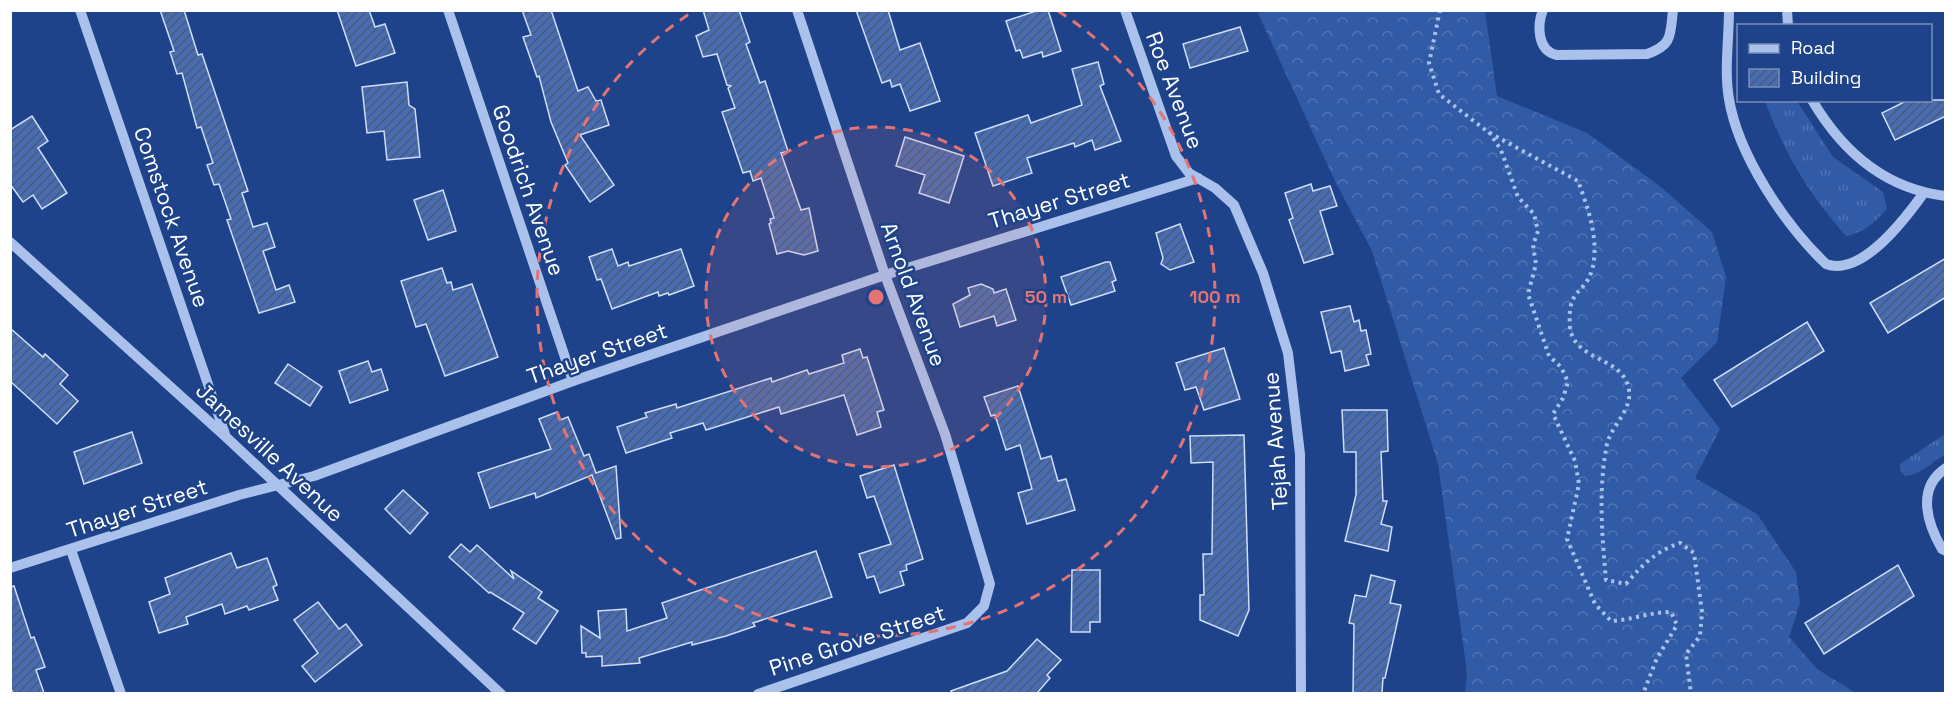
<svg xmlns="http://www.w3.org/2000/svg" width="1956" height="704" viewBox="0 0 1956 704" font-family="'Space Grotesk',sans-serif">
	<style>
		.grass { fill: url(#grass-tufts) }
		.forest { fill: url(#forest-crowns) }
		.building { fill: url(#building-hatch); stroke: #ceddf8; stroke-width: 1.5 }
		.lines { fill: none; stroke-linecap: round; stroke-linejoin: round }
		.path { stroke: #a9c1eb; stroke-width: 4; stroke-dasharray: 3 4.5; stroke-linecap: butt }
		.minor { stroke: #a9c1eb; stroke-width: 10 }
		.ring { fill: none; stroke: #e47373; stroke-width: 3; stroke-dasharray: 10 8 }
		.labels { text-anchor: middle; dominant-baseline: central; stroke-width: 5; stroke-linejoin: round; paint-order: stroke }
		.street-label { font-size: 22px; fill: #fff; stroke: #1e438a }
		.centre { fill: #e47373; stroke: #1e438a; stroke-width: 3 }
		.ring-label { font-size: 18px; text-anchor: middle; font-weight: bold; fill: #e47373; stroke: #1e438a; stroke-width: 5; stroke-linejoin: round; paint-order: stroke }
	</style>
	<defs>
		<pattern id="grass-tufts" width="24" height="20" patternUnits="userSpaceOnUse" patternTransform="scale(1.5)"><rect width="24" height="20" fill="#325ba7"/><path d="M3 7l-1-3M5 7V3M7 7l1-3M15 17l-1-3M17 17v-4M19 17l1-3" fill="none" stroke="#5174b4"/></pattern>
		<pattern id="forest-crowns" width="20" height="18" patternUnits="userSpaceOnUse" patternTransform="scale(1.5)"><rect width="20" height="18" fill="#325ba7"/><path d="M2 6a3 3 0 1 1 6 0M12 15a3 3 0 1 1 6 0" fill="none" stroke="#5174b4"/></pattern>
		<pattern id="building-hatch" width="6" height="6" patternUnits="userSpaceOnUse" patternTransform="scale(1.5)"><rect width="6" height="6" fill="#476cb2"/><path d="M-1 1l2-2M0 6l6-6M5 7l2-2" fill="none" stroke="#4a5975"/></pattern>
	</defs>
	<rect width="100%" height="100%" fill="#1e438a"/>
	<!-- grass -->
	<g class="grass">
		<path d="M 1765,101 L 1797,101 L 1833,157 L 1883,192 L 1887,209 C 1875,222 1864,233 1846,236 C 1808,193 1785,154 1765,101 Z"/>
		<path d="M 1945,434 L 1945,455 C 1933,461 1919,476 1905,476 L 1900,470 L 1900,464 Z"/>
	</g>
	<!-- forest -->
	<path class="forest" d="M 1257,11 L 1485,11 L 1497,96 L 1587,133 L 1661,187 L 1712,232 L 1726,277 L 1717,342 L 1681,378 L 1720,429 L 1695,478 L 1757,514 L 1796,572 L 1800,603 L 1789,637 L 1817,669 L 1856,693 L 1465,693 L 1467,672 L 1438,464 L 1372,251 L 1335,181 Z"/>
	<!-- building -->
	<g class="building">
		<path d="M 160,10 L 184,10 L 198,55 L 202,54 L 248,191 L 242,193 L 253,227 L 267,223 L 275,247 L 263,251 L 276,290 L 289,285 L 295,302 L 259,313 L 227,220 L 231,219 L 219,184 L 214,185 L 207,165 L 213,163 L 201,127 L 197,128 L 182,73 L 177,74 L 170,52 L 174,51 Z"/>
		<path d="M 337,10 L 369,10 L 375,27 L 385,24 L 395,53 L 356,66 Z"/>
		<path d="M 522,10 L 551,10 L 578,91 L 588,87 L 596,101 L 601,100 L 609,125 L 580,135 L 614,185 L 590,202 L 565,165 L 568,163 L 551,122 L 539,76 L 537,77 L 523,37 L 531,35 Z"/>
		<path d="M 703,10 L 739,10 L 750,42 L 746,44 L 760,83 L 765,81 L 788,151 L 781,153 L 801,210 L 809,208 L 818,251 L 804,255 L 788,251 L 777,254 L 769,224 L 771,223 L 770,219 L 774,218 L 761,178 L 753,181 L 750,171 L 743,173 L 722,112 L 735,108 L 728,88 L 731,86 L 727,85 L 717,54 L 703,57 L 696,36 L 709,30 Z"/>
		<path d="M 856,10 L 888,10 L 900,50 L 920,43 L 940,101 L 910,111 L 900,84 L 892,87 L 890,80 L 882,83 Z"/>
		<path d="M 1039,10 L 1048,10 L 1061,51 L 1043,57 L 1042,52 L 1023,58 L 1020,50 L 1016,51 L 1006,21 Z"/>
		<path d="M 1240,27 L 1248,51 L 1190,68 L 1183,44 Z"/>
		<path d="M 1098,62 L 1104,84 L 1100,86 L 1121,141 L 1095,150 L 1092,140 L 1075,147 L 1074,143 L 1027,158 L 1032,173 L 993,186 L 975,133 L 1028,115 L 1031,123 L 1082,105 L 1072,69 Z"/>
		<path d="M 407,82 L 409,105 L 415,109 L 420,157 L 387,160 L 384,131 L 367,133 L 362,87 Z"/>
		<path d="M 1908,100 L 1946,100 L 1946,116 L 1895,140 L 1882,113 Z"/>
		<path d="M 32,116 L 48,141 L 38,148 L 67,193 L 42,209 L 33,195 L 23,202 L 10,184 L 10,130 Z"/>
		<path d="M 905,137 L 964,156 L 949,203 L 919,193 L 925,175 L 896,166 Z"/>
		<path d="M 1311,184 L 1313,191 L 1330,186 L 1337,206 L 1320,211 L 1333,254 L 1304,263 L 1289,220 L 1293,218 L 1285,193 Z"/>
		<path d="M 443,190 L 456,231 L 428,240 L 414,200 Z"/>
		<path d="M 1180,224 L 1194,262 L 1170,270 L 1161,264 L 1163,258 L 1156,233 Z"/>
		<path d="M 612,249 L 618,266 L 628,262 L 629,266 L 681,249 L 694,286 L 669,295 L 668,293 L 659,296 L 658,292 L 612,309 L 601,279 L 597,280 L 589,257 Z"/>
		<path d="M 1946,258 L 1946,297 L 1888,333 L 1870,303 Z"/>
		<path d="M 1106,262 L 1110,262 L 1116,280 L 1112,282 L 1115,291 L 1071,305 L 1061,277 Z"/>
		<path d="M 442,268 L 447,283 L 451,282 L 453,290 L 472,284 L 498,357 L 445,376 L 426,324 L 416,327 L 401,281 Z"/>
		<path d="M 981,284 L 993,289 L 994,293 L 1006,289 L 1016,320 L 997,326 L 994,316 L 960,327 L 953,304 L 970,295 L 968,288 Z"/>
		<path d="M 1350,306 L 1354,322 L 1359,320 L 1361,331 L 1366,330 L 1371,354 L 1366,355 L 1369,365 L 1345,371 L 1341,351 L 1331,353 L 1321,312 Z"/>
		<path d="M 1807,322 L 1824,351 L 1732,407 L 1714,380 Z"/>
		<path d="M 10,328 L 43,357 L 45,354 L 68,375 L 60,384 L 78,401 L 57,424 L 10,381 Z"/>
		<path d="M 1224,348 L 1240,399 L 1204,410 L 1196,387 L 1185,390 L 1176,363 Z"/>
		<path d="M 860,349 L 863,358 L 867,357 L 884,410 L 877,412 L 881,427 L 857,435 L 844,395 L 781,414 L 779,407 L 706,430 L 703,423 L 670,433 L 672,438 L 626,453 L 617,427 L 647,417 L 645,413 L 676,404 L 677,408 L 771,378 L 772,382 L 807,370 L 809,374 L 844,363 L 842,355 Z"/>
		<path d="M 368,361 L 372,372 L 381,369 L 388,390 L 350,403 L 339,371 Z"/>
		<path d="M 288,364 L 322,387 L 310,406 L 275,383 Z"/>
		<path d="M 1018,386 L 1041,459 L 1051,456 L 1058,481 L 1066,479 L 1075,510 L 1027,524 L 1018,493 L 1032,489 L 1020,445 L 1006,450 L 995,415 L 991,416 L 984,397 Z"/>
		<path d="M 1342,410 L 1387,410 L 1388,451 L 1381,452 L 1383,501 L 1387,501 L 1381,524 L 1392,527 L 1388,551 L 1345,541 L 1356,495 L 1356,452 L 1344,452 Z"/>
		<path d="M 557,412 L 560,420 L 568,417 L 584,456 L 589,454 L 596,473 L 616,466 L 621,538 L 616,539 L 592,475 L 536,498 L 535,493 L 490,508 L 478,473 L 551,449 L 539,419 Z"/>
		<path d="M 132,432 L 142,463 L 84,484 L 74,452 Z"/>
		<path d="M 1244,435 L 1249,610 L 1238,636 L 1200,620 L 1200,595 L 1204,595 L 1203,554 L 1212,554 L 1213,462 L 1191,463 L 1190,436 Z"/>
		<path d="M 894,465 L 923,559 L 906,565 L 907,570 L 900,572 L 904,585 L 880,593 L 874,576 L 867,578 L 859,554 L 891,544 L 874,496 L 867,498 L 860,476 Z"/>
		<path d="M 403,490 L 428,513 L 410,534 L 385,509 Z"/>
		<path d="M 461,544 L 470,552 L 477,545 L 514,579 L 511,571 L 542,592 L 538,598 L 558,611 L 536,644 L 513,629 L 524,613 L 490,592 L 489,593 L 449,557 Z"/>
		<path d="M 816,551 L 832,597 L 753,623 L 755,626 L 726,636 L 692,645 L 692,642 L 639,658 L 640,663 L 602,666 L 602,656 L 586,657 L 586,653 L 582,653 L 581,626 L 600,638 L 598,611 L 626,609 L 627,631 L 667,618 L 662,603 Z"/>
		<path d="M 231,553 L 237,568 L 267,558 L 277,585 L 273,587 L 278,600 L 249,610 L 247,606 L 225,614 L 222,604 L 186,617 L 188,624 L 159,633 L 149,602 L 170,594 L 165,578 Z"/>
		<path d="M 1898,565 L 1914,596 L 1824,654 L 1805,623 Z"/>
		<path d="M 1072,570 L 1100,570 L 1100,622 L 1090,622 L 1090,632 L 1071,632 Z"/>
		<path d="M 1371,575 L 1395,581 L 1390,603 L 1401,605 L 1385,678 L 1383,678 L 1382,693 L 1353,693 L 1354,624 L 1349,623 L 1355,595 L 1366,597 Z"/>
		<path d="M 14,586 L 31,638 L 34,637 L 45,667 L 36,670 L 44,693 L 13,693 L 10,686 L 10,587 Z"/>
		<path d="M 318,602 L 339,629 L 346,624 L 362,645 L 315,682 L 302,666 L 318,653 L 294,620 Z"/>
		<path d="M 1037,639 L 1061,660 L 1047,675 L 1050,678 L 1037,693 L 952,693 L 951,691 L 1007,671 Z"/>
	</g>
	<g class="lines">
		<!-- path -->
		<g class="path">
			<path d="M 1440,10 L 1429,63 L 1439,94 L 1488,132 L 1578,181 C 1588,208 1600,241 1592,270 C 1584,296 1567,287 1570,327 C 1574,361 1620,356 1628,386 C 1635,408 1612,424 1607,444 C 1598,489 1602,535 1606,580 L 1626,584 C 1642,565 1656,551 1680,543 L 1694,553 L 1702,612 L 1700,636 L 1686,654 L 1691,694"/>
			<path d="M 1489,132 L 1501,150 L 1518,197 L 1534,214 L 1538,231 L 1533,245 L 1536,264 L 1528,294 L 1549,356 L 1561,367 L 1568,382 L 1563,398 L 1553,414 L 1575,461 L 1579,484 L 1567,539 L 1595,604 L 1611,621 C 1632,620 1650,612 1671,612 L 1677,625 L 1657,658 L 1643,694"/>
		</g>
		<!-- minor -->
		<g class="minor">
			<path d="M 80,10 L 225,434"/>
			<path d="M 448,10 L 573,381"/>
			<path d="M 1125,10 L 1176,156 L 1189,173 L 1215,188 L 1234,205 L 1263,273 L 1288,353 L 1300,454 L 1301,694"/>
			<path d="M 1543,10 C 1537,25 1537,51 1557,55 L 1647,54 C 1673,45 1670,35 1673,10"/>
			<path d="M 1729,10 C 1729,39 1724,71 1729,99 C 1738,155 1785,225 1826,264 C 1862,277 1905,219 1923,194"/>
			<path d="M 1787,10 L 1788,26"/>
			<path d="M 1812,100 C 1842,151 1885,189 1946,196"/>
			<path d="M 10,242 L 226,437 L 501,694"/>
			<path d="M 1946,468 C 1916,488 1927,523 1942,549 L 1946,551"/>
			<path d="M 71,550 L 121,694"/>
			<path d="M 10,568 L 239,495 L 314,476 L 573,381 L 885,275 L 1198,178"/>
			<path d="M 758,694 L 967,623 L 984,606 L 990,584 L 945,434 L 885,275 L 797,10"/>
		</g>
	</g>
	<!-- distance rings -->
	<circle cx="876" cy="297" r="170" fill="#e47373" fill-opacity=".12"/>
	<g class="ring">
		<circle cx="876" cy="297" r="170"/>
		<path d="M1058 11A339 339 0 1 1 694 11"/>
	</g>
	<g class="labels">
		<!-- street labels -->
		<g class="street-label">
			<text transform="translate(1175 90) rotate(69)">Roe Avenue</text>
			<text transform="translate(529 190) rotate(71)">Goodrich Avenue</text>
			<text transform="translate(1059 200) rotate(-17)">Thayer Street</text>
			<text transform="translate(172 217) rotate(71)">Comstock Avenue</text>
			<text transform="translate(914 294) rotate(70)">Arnold Avenue</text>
			<text transform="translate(597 353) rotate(-19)">Thayer Street</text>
			<text transform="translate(1275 441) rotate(-94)">Tejah Avenue</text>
			<text transform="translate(270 452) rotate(43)">Jamesville Avenue</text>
			<text transform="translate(137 508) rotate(-18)">Thayer Street</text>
			<text transform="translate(857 640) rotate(-18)">Pine Grove Street</text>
		</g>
	</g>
	<circle cx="876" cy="297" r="9" class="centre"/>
	<g class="ring-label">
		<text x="1046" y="303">50 m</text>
		<text x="1215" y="303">100 m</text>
	</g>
	<!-- border -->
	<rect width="1956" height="704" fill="none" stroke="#ffffff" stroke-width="24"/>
	<!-- legend -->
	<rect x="1737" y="24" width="195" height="78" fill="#1e438a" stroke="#788eb9" stroke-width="1.5"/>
	<rect x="1749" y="44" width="30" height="9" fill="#a9c1eb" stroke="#788eb9" stroke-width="1.5"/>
	<text x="1791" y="54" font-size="18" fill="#ffffff">Road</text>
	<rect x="1749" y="69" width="30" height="18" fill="url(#building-hatch)" stroke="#788eb9" stroke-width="1.5"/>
	<text x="1791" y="84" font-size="18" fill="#ffffff">Building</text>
</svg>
